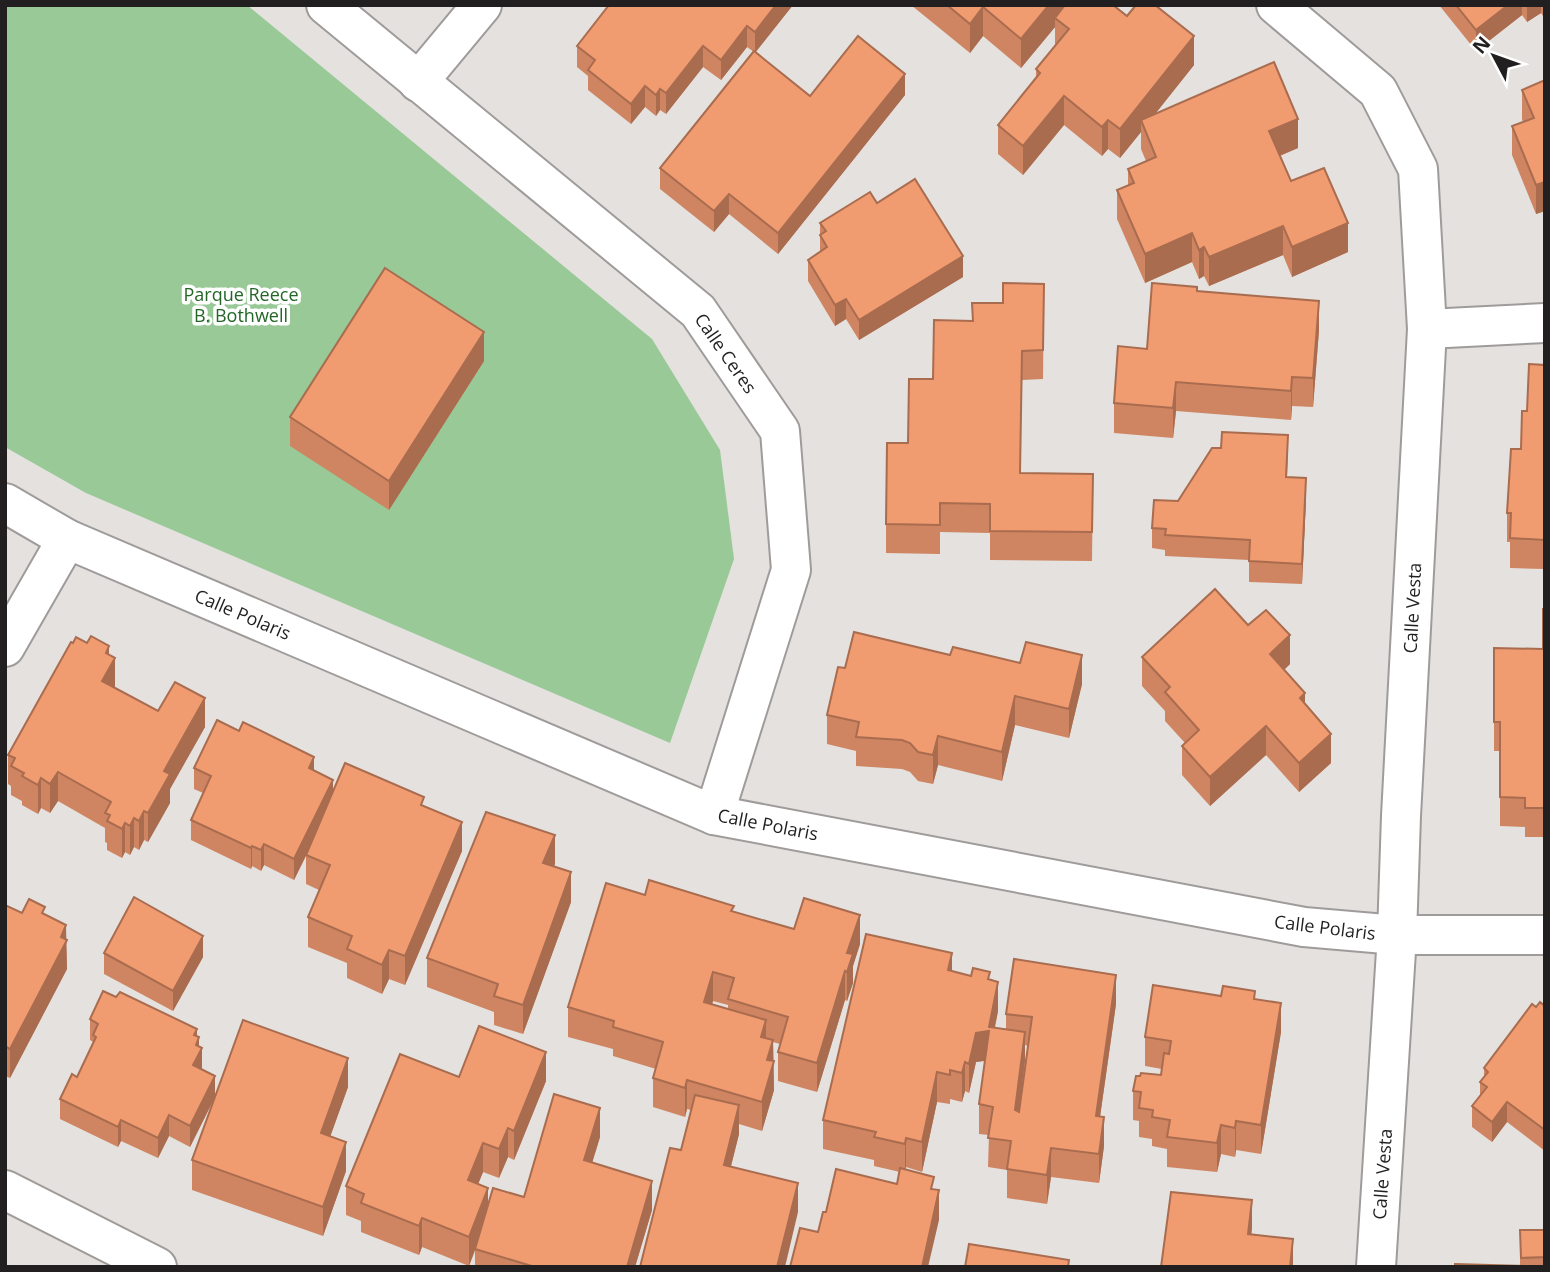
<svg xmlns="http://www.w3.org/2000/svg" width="1550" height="1272" viewBox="0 0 1550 1272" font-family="'Open Sans',sans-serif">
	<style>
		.green { fill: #98c997 }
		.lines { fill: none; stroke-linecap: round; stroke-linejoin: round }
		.minor-casing { stroke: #9f9b9a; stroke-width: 42 }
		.minor { stroke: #fff; stroke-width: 38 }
		.wall { fill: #cf8561; fill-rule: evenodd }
		.shaded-wall { fill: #a96c4f }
		.building { fill: #f19b71; stroke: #a96c4f; stroke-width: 2 }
		.labels { text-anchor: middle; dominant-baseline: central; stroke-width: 7; stroke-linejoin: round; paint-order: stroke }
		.park-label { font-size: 18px; fill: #236626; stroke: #fff }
		.street-label { font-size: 18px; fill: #211f1f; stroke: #fff }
	</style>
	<rect width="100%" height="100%" fill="#e4e1df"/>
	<!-- green -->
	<path class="green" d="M 5,5 L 247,5 L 652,339 L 720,450 L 734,559 L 670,743 L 86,493 L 5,447 Z"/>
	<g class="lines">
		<defs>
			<g id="minor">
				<path d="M 326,5 L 698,311 L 780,431 L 791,570 L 714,815"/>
				<path d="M 1276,5 L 1378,91 L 1418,169 L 1427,329 L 1401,816 L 1397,935 L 1376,1267"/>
				<path d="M 418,82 L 482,5"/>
				<path d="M 1427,329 L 1545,323"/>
				<path d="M 5,503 L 67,539 L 714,815 L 1304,927 L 1397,935 L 1545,935"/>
				<path d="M 5,647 L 67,539"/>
				<path d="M 5,1190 L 157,1267"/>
			</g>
		</defs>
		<!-- minor casing -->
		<use href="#minor" class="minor-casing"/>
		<!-- minor -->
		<use href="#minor" class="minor"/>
	</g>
	<!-- wall -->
	<g class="wall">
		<path d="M 793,5 L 755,52 L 810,96 L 905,95 L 778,254 L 729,214 L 714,232 L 660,189 L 660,168 L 754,52 L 747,47 L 721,80 L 703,67 L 666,114 L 660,110 L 656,116 L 645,107 L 631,124 L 588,90 L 588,76 L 577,67 L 577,46 Z"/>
		<path d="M 911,5 L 1113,5 L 1194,65 L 1155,114 L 1298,148 L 1280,156 L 1291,181 L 1348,252 L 1292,277 L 1283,255 L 1209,286 L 1204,276 L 1199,279 L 1192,262 L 1145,283 L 1117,219 L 1117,190 L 1128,186 L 1128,169 L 1146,161 L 1141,149 L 1141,132 L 1120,158 L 1108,149 L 1102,156 L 1064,125 L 1023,175 L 998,154 L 998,125 L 1036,78 L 1036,69 L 1055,46 L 1055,27 L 1021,68 L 983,36 L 970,53 Z"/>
		<path d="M 1439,5 L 1545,5 L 1545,19 L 1541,13 L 1527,22 L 1522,15 L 1476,51 Z"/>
		<path d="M 1545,80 L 1545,211 L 1536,214 L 1512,155 L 1512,126 L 1523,122 L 1522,119 L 1522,90 Z"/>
		<path d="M 877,203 L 963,277 L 859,340 L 846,319 L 835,326 L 808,281 L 808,260 L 820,252 L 820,223 Z"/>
		<path d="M 1044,284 L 1043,379 L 1022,380 L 1020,473 L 1093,474 L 1092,561 L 990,560 L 990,533 L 940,532 L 940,554 L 886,553 L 886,524 L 908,443 L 933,379 L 1003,303 Z"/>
		<path d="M 1197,291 L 1319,330 L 1313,407 L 1292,406 L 1291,420 L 1176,411 L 1173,438 L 1114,433 L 1114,403 L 1147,349 Z"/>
		<path d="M 484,361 L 389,510 L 290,446 L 290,417 Z"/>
		<path d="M 1545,365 L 1545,569 L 1510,568 L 1510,542 L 1507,542 L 1507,513 L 1521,449 L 1527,411 Z"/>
		<path d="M 1288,456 L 1287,477 L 1306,499 L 1302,584 L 1249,582 L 1249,560 L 1165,556 L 1165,550 L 1152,548 L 1152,528 L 1178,501 Z"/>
		<path d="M 1545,609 L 1545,837 L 1525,837 L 1525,827 L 1500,826 L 1500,751 L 1494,751 L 1494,648 L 1543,649 Z"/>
		<path d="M 1248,625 L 1290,664 L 1284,670 L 1305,704 L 1331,763 L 1299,792 L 1266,755 L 1210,806 L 1182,775 L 1182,746 L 1185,743 L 1165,721 L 1165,711 L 1142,686 L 1142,657 Z"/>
		<path d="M 109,655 L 114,688 L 158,711 L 205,727 L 170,789 L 170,803 L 148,842 L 144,840 L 139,850 L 134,847 L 130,855 L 125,852 L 122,858 L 107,850 L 107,843 L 105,842 L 105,828 L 58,801 L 50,813 L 41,808 L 38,814 L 22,805 L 22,801 L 11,795 L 11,786 L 8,784 L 8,755 Z"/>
		<path d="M 950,655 L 1082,684 L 1069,738 L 1015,725 L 1002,781 L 938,765 L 933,784 L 918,781 L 910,772 L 902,769 L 856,766 L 856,751 L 827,744 L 827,715 L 845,668 Z"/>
		<path d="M 194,768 L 314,771 L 333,791 L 424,806 L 462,851 L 405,985 L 389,979 L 382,994 L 347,978 L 347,963 L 308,947 L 308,917 L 319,890 L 306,884 L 306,856 L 294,880 L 264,865 L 261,871 L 252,866 L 251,869 L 191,840 L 191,820 L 203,793 L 194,789 Z"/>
		<path d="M 555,864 L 554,867 L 571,902 L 523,1034 L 494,1025 L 494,1012 L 427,987 L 427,958 Z"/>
		<path d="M 645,895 L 734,912 L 794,929 L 860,944 L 853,966 L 853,983 L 847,1001 L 845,1000 L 817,1092 L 778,1081 L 778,1052 L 780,1044 L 773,1042 L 774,1090 L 762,1131 L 739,1124 L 739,1134 L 731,1166 L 798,1212 L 681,1150 L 691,1110 L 687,1109 L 685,1117 L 653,1107 L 653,1078 L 656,1069 L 613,1056 L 613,1049 L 568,1037 L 568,1007 ZM 713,1001 L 728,1005 L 728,1009 L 712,1004 Z"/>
		<path d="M 5,905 L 22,913 L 45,914 L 66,939 L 67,969 L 10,1078 L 5,1076 Z"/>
		<path d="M 104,953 L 203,957 L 173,1011 L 104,974 Z"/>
		<path d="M 952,971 L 990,980 L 998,1011 L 995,1028 L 1006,1030 L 1006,1014 L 1116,1004 L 1100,1117 L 1104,1146 L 1099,1183 L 1051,1177 L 1047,1204 L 1007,1198 L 1007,1170 L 988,1167 L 989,1135 L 979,1134 L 979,1104 L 985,1061 L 976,1062 L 969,1093 L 965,1091 L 962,1102 L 950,1099 L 950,1104 L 937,1102 L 922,1172 L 906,1167 L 905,1170 L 934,1190 L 939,1220 L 818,1232 L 826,1212 L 897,1184 L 900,1172 L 874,1166 L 874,1160 L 823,1149 L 823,1120 ZM 1025,1045 L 1028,1046 L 1019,1112 L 1025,1061 Z"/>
		<path d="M 1221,996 L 1255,999 L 1281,1032 L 1261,1154 L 1236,1150 L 1235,1157 L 1221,1154 L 1217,1172 L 1167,1167 L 1167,1149 L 1152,1146 L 1152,1139 L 1139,1137 L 1139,1121 L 1133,1120 L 1133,1091 L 1161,1075 L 1162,1069 L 1145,1066 L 1145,1037 Z"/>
		<path d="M 1545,1006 L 1545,1151 L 1507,1122 L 1492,1142 L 1472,1127 L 1472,1106 L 1480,1096 L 1480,1082 L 1484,1077 L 1484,1068 L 1536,1007 Z"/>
		<path d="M 90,1019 L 197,1036 L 199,1047 L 201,1069 L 215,1097 L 190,1147 L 169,1136 L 158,1158 L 121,1141 L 118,1147 L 60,1119 L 60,1099 L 77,1077 L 93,1044 L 93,1042 L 90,1040 Z"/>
		<path d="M 459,1077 L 546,1081 L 514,1160 L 508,1157 L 499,1178 L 483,1172 L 478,1184 L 488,1205 L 524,1197 L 600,1137 L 592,1163 L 652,1210 L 635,1267 L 475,1267 L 475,1251 L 469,1266 L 422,1247 L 419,1255 L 361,1232 L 361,1221 L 346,1215 L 346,1186 Z"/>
		<path d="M 348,1087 L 330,1137 L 346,1171 L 323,1236 L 192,1190 L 192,1160 Z"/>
		<path d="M 1520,1230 L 1545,1230 L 1545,1267 L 1455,1267 L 1520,1266 Z"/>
	</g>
	<!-- shaded-wall -->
	<g class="shaded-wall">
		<path d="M 776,5 L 793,5 L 755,53 L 755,32 Z"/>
		<path d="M 1049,5 L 1073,5 L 1055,18 L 1055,27 L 1021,68 L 1021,39 Z"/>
		<path d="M 1508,5 L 1522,5 L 1522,15 L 1476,51 L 1476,30 Z"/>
		<path d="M 1527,5 L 1541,5 L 1541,13 L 1527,22 Z"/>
		<path d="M 983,7 L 983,36 L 970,53 L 970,24 Z"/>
		<path d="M 747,26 L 747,47 L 721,80 L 721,60 Z"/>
		<path d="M 1194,36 L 1194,65 L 1144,128 L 1141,120 L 1141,132 L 1120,158 L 1120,129 Z"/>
		<path d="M 703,46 L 703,67 L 666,114 L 666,93 Z"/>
		<path d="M 905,74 L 905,95 L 778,254 L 778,233 Z"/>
		<path d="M 645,86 L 645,107 L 631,124 L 631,104 Z"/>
		<path d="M 660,89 L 660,110 L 656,116 L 656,95 Z"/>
		<path d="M 1064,96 L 1064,125 L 1023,175 L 1023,146 Z"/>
		<path d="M 1298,119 L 1298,148 L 1269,160 L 1269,131 Z"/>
		<path d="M 1108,120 L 1108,149 L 1102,156 L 1102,127 Z"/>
		<path d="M 1545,182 L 1545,211 L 1536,214 L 1536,185 Z"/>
		<path d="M 729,194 L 729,214 L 714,232 L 714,211 Z"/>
		<path d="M 1348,223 L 1348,252 L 1292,277 L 1292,247 Z"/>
		<path d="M 1283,226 L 1283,255 L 1209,286 L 1209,257 Z"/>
		<path d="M 1192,233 L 1192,262 L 1145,283 L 1145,254 Z"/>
		<path d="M 1204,247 L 1204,276 L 1199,279 L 1199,250 Z"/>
		<path d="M 963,256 L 963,277 L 859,340 L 859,320 Z"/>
		<path d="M 846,299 L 846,319 L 835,326 L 835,305 Z"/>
		<path d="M 1319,301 L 1319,330 L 1313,407 L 1313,378 Z"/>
		<path d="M 484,332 L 484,361 L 389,510 L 389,481 Z"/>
		<path d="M 1292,377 L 1292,406 L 1291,420 L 1291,391 Z"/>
		<path d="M 1176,382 L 1176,411 L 1173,438 L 1173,408 Z"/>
		<path d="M 1306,478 L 1306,499 L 1302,584 L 1302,564 Z"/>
		<path d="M 1290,635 L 1290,664 L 1270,683 L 1270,654 Z"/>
		<path d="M 109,646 L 109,668 L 115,658 L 115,687 L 102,710 L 102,681 L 106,653 Z"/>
		<path d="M 1082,655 L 1082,684 L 1069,738 L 1069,709 Z"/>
		<path d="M 1305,693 L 1305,722 L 1300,698 Z"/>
		<path d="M 1015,696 L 1015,725 L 1002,781 L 1002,752 Z"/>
		<path d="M 205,698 L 205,727 L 170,789 L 170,803 L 148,842 L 148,813 L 164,771 Z"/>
		<path d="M 1266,726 L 1266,755 L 1210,806 L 1210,777 Z"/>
		<path d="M 1331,734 L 1331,763 L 1299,792 L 1299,763 Z"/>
		<path d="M 938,736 L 938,765 L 933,784 L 933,755 Z"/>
		<path d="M 314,757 L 314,777 L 309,768 Z"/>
		<path d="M 58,772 L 58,801 L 50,813 L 50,784 Z"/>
		<path d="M 41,778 L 41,808 L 38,814 L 38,785 Z"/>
		<path d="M 333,780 L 333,800 L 294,880 L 294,859 Z"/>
		<path d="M 144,811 L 144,840 L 139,850 L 139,821 Z"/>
		<path d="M 134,818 L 134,847 L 130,855 L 130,826 Z"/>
		<path d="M 462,822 L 462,851 L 405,985 L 405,956 Z"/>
		<path d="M 125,823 L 125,852 L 122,858 L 122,829 Z"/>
		<path d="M 555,835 L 555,864 L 543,892 L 543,863 Z"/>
		<path d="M 264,844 L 264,865 L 261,871 L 261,850 Z"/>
		<path d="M 252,846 L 252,866 L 251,869 L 251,848 Z"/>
		<path d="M 571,872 L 571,902 L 523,1034 L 523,1005 Z"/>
		<path d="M 860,915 L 860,944 L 853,966 L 853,983 L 847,1001 L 847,953 Z"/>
		<path d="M 66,925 L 67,969 L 10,1078 L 10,1049 Z"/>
		<path d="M 203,936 L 203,957 L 173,1011 L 173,991 Z"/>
		<path d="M 389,950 L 389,979 L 382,994 L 382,965 Z"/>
		<path d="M 952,953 L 952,982 L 948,970 Z"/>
		<path d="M 845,971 L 845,1000 L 817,1092 L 817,1063 Z"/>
		<path d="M 713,972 L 713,1001 L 704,1031 L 704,1002 Z"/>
		<path d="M 1116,975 L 1116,1004 L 1096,1145 L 1096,1116 Z"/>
		<path d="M 998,982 L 998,1011 L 989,1054 L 989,1060 L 976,1062 L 969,1093 L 969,1064 L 976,1033 L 989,1027 Z"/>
		<path d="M 1281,1003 L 1281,1032 L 1261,1154 L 1261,1125 Z"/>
		<path d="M 766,1020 L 766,1049 L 761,1037 Z"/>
		<path d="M 197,1029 L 197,1043 L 199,1037 L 199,1052 L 202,1048 L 202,1068 L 193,1085 L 194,1035 Z"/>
		<path d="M 1025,1032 L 1025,1061 L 1015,1140 L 1015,1110 Z"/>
		<path d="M 773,1040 L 774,1090 L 762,1131 L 762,1102 L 767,1060 Z"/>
		<path d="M 546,1052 L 546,1081 L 514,1160 L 514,1131 Z"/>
		<path d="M 348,1058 L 348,1087 L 321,1162 L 321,1133 Z"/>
		<path d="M 965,1062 L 965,1091 L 962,1102 L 962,1073 Z"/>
		<path d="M 937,1072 L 937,1102 L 922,1172 L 922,1142 Z"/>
		<path d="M 215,1076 L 215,1097 L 190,1147 L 190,1126 Z"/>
		<path d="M 687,1080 L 687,1109 L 685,1117 L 685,1088 Z"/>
		<path d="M 1507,1102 L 1507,1122 L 1492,1142 L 1492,1122 Z"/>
		<path d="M 739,1105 L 739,1134 L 724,1194 L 724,1165 Z"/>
		<path d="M 600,1108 L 600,1137 L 584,1189 L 584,1160 Z"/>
		<path d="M 169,1115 L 169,1136 L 158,1158 L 158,1138 Z"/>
		<path d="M 1104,1117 L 1104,1146 L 1099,1183 L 1099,1154 Z"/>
		<path d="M 121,1120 L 121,1141 L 118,1147 L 118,1127 Z"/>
		<path d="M 1236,1121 L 1236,1150 L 1235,1157 L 1235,1128 Z"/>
		<path d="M 1221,1125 L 1221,1154 L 1217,1172 L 1217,1143 Z"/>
		<path d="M 508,1128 L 508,1157 L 499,1178 L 499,1149 Z"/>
		<path d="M 906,1138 L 906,1167 L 905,1173 L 905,1144 Z"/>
		<path d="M 346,1142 L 346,1171 L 323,1236 L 323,1207 Z"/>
		<path d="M 483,1143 L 483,1172 L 468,1209 L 468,1180 Z"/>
		<path d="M 1051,1148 L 1051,1177 L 1047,1204 L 1047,1175 Z"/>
		<path d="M 652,1181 L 652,1210 L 635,1267 L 627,1267 Z"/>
		<path d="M 798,1183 L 798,1212 L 785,1267 L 777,1267 Z"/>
		<path d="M 488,1188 L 488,1217 L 475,1249 L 469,1266 L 469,1237 Z"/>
		<path d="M 939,1190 L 939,1220 L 928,1267 L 922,1267 Z"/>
		<path d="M 1252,1200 L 1252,1229 L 1248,1264 L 1248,1234 Z"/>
		<path d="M 422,1218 L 422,1247 L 419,1255 L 419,1226 Z"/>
		<path d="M 1293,1239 L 1293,1267 L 1290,1267 Z"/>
	</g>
	<!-- building -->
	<g class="building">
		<path d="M 609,5 L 776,5 L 755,32 L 747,26 L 721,60 L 703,46 L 666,93 L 660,89 L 656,95 L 645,86 L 631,104 L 588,70 L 595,60 L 577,46 Z"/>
		<path d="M 947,5 L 1049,5 L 1021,39 L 983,7 L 970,24 Z"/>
		<path d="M 1065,5 L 1113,5 L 1127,16 L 1136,5 L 1155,5 L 1194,36 L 1120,129 L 1108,120 L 1102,127 L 1064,96 L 1023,146 L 998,125 L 1040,73 L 1036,69 L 1069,29 L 1055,18 Z"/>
		<path d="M 1456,5 L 1508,5 L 1476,30 Z"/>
		<path d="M 858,36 L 905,74 L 778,233 L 729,194 L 714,211 L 660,168 L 754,51 L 810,96 Z"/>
		<path d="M 1274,62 L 1298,119 L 1269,131 L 1291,181 L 1324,168 L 1348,223 L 1292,247 L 1283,226 L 1209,257 L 1204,247 L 1199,250 L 1192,233 L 1145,254 L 1117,190 L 1134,183 L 1128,169 L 1156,157 L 1141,120 Z"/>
		<path d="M 1545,80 L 1545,182 L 1536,185 L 1512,126 L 1534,118 L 1522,90 Z"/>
		<path d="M 915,179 L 963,256 L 859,320 L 846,299 L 835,305 L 808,260 L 827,247 L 820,235 L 826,231 L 820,223 L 870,192 L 877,203 Z"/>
		<path d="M 385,268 L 484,332 L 389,481 L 290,417 Z"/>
		<path d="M 1003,283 L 1044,284 L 1043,350 L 1022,351 L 1020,473 L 1093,474 L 1092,532 L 990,531 L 990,504 L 940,503 L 940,525 L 886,524 L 887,443 L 908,443 L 909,379 L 933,379 L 934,320 L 973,321 L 972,303 L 1003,303 Z"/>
		<path d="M 1152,283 L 1197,287 L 1197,291 L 1319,301 L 1313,378 L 1292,377 L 1291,391 L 1176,382 L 1173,408 L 1114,403 L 1118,346 L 1147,349 Z"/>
		<path d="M 1529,364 L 1545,365 L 1545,540 L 1510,538 L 1511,513 L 1507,513 L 1511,449 L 1521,449 L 1522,411 L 1527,411 Z"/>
		<path d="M 1222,432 L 1288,435 L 1286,477 L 1306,478 L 1302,564 L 1249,561 L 1250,540 L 1165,535 L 1166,529 L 1152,528 L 1154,500 L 1178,501 L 1212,448 L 1221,448 Z"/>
		<path d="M 1215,589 L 1248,625 L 1266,610 L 1290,635 L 1270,654 L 1305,693 L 1300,698 L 1331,734 L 1299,763 L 1266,726 L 1210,777 L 1182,746 L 1199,730 L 1165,692 L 1170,687 L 1142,657 Z"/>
		<path d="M 1543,609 L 1545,609 L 1545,808 L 1525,808 L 1525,798 L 1500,797 L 1500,722 L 1494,722 L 1494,648 L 1543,649 Z"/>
		<path d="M 854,632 L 950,655 L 953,647 L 1020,663 L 1026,642 L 1082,655 L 1069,709 L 1015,696 L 1002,752 L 938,736 L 933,755 L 918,752 L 910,743 L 902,740 L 856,737 L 859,722 L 827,715 L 838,667 L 845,668 Z"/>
		<path d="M 91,636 L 109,646 L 106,653 L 115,658 L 102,681 L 158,711 L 175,682 L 205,698 L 164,771 L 170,774 L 148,813 L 144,811 L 139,821 L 134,818 L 130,826 L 125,823 L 122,829 L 107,821 L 110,815 L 105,813 L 111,802 L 58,772 L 50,784 L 41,778 L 38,785 L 22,776 L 24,773 L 11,766 L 15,758 L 8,755 L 71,642 L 73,643 L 76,637 L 87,643 Z"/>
		<path d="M 217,720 L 239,731 L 243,722 L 314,757 L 309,768 L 333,780 L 294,859 L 264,844 L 261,850 L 252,846 L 251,848 L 191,820 L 211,776 L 194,768 Z"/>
		<path d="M 345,763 L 424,797 L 421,805 L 462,822 L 405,956 L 389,950 L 382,965 L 347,949 L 352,936 L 308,917 L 330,865 L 306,855 Z"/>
		<path d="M 486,812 L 555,835 L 543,863 L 571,872 L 523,1005 L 494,996 L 498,984 L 427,958 Z"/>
		<path d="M 649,880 L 734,906 L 731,911 L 794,929 L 804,898 L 860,915 L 847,953 L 853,954 L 847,972 L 845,971 L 817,1063 L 778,1052 L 788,1017 L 728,999 L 734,978 L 713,972 L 704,1002 L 766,1020 L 761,1037 L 773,1040 L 767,1060 L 774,1061 L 762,1102 L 687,1080 L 685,1088 L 653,1078 L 663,1042 L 613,1027 L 614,1021 L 568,1007 L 606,883 L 645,895 Z"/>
		<path d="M 134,897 L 203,936 L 173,991 L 104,953 Z"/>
		<path d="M 29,899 L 45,907 L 42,913 L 66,925 L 61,937 L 67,940 L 10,1049 L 5,1046 L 5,905 L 22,913 Z"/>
		<path d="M 866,934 L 952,953 L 948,970 L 971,976 L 973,968 L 990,972 L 988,979 L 998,982 L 989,1027 L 1025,1032 L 1015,1110 L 1019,1112 L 1032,1017 L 1006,1014 L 1014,959 L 1116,975 L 1096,1116 L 1104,1117 L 1099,1154 L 1051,1148 L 1047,1175 L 1007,1169 L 1011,1141 L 988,1138 L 993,1107 L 979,1104 L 989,1031 L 976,1033 L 969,1064 L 965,1062 L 962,1073 L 950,1070 L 950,1075 L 937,1072 L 922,1142 L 906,1138 L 905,1144 L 874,1137 L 876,1132 L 823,1120 Z"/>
		<path d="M 1153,985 L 1221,996 L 1223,986 L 1255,991 L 1254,999 L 1281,1003 L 1261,1125 L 1236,1121 L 1235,1128 L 1221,1125 L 1217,1143 L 1167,1137 L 1170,1120 L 1152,1117 L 1153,1110 L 1139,1108 L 1141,1092 L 1133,1091 L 1136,1076 L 1140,1076 L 1141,1073 L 1161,1075 L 1164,1053 L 1169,1054 L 1171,1041 L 1145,1037 Z"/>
		<path d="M 103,991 L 116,997 L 120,992 L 197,1029 L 194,1035 L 199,1037 L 196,1045 L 202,1048 L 193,1065 L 215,1076 L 190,1126 L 169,1115 L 158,1138 L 121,1120 L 118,1127 L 60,1099 L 72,1074 L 77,1077 L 96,1037 L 93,1035 L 98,1024 L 90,1019 Z"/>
		<path d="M 1540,1002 L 1545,1006 L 1545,1130 L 1507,1102 L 1492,1122 L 1472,1106 L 1487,1087 L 1480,1082 L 1488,1072 L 1484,1068 L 1532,1004 L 1536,1007 Z"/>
		<path d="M 243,1020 L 348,1058 L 321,1133 L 346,1142 L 323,1207 L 192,1160 Z"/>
		<path d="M 479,1026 L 546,1052 L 514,1131 L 508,1128 L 499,1149 L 483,1143 L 468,1180 L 488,1188 L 469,1237 L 422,1218 L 419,1226 L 361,1203 L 364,1194 L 346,1186 L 400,1054 L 459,1077 Z"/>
		<path d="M 554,1094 L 600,1108 L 584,1160 L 652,1181 L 627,1267 L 535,1267 L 475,1249 L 493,1188 L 524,1197 Z"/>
		<path d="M 695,1095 L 739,1105 L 724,1165 L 798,1183 L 777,1267 L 640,1267 L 670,1148 L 681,1150 Z"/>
		<path d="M 900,1168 L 934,1177 L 931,1189 L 939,1190 L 922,1267 L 790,1267 L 800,1228 L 818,1232 L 823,1212 L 826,1212 L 836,1169 L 897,1184 Z"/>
		<path d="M 1171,1192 L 1252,1200 L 1248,1234 L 1293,1239 L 1290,1267 L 1161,1267 Z"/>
		<path d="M 1520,1230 L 1545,1230 L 1545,1257 L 1521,1258 Z"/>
		<path d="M 969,1244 L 1069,1260 L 1068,1267 L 965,1267 Z"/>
		<path d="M 1455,1264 L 1528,1266 L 1528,1267 L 1455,1267 Z"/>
	</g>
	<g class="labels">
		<!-- park labels -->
		<g class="park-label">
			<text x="241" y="294">Parque Reece<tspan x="241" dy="21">B. Bothwell</tspan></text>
		</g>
		<!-- street labels -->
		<g class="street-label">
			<text transform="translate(726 353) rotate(55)">Calle Ceres</text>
			<text transform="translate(1412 608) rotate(-87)">Calle Vesta</text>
			<text transform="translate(243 614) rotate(23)">Calle Polaris</text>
			<text transform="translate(768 824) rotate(11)">Calle Polaris</text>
			<text transform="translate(1325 927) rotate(7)">Calle Polaris</text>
			<text transform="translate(1382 1174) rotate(-86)">Calle Vesta</text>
		</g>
	</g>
	<!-- border -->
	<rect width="1550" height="1272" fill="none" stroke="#211f1f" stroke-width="14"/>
	<!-- north arrow -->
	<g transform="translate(1494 56) rotate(311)" stroke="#ffffff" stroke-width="5" paint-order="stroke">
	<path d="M0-5L12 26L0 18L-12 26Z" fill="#211f1f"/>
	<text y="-10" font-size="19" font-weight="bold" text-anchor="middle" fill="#211f1f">N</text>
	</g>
</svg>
